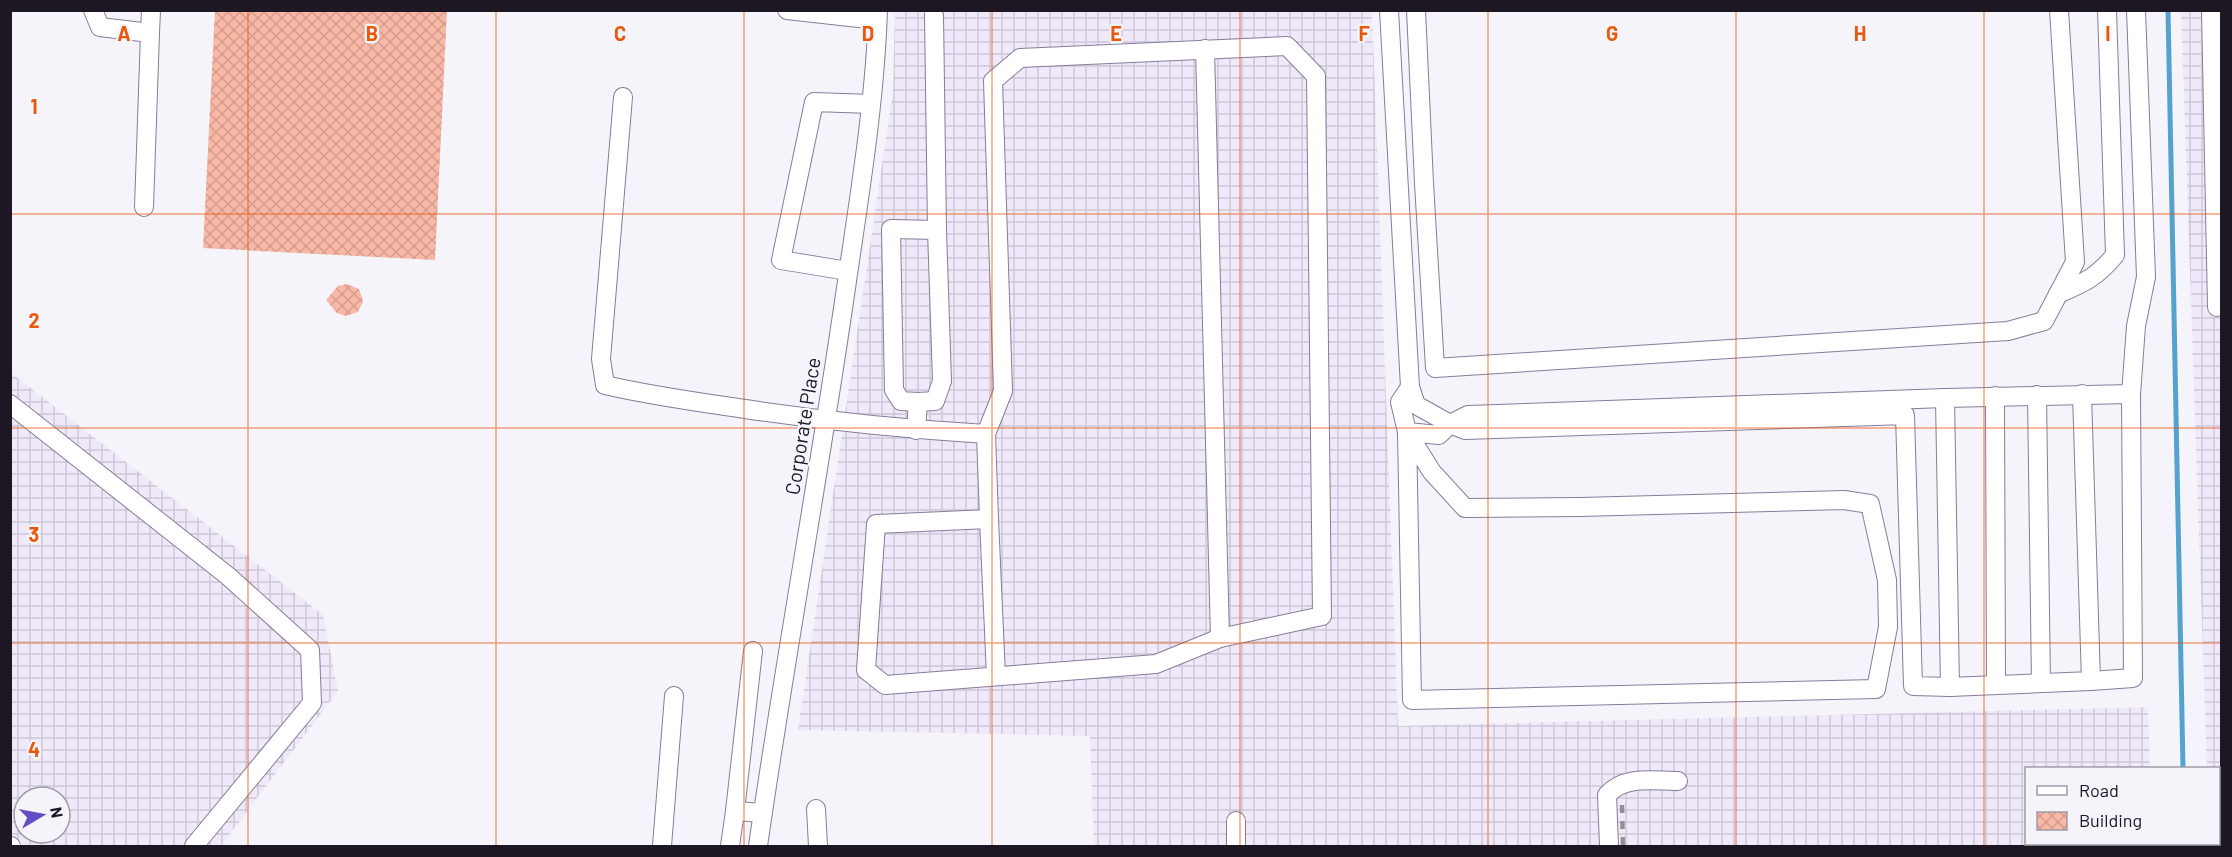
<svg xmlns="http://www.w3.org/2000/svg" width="2232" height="857" viewBox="0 0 2232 857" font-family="Barlow,sans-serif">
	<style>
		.industrial { fill: url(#industrial-grid); fill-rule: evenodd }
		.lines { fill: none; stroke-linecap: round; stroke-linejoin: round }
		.stream { stroke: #55a2ce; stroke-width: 5 }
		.building { fill: url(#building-cross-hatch) }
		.minor-casing { stroke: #887b9a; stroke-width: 20 }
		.minor { stroke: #fff; stroke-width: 18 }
		.rail { stroke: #928f98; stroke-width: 4.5; stroke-dasharray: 8 8; stroke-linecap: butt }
		.grid { fill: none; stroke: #e8590c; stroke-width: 1.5; stroke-opacity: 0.55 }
		.labels { text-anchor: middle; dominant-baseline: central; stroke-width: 4.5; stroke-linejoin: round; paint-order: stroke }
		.street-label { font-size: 20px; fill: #1c1723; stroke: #f6f4fb }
		.grid-label { font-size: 20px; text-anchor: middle; font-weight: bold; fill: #e8590c; stroke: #f6f4fb; stroke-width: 4.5; stroke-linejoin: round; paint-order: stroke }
	</style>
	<defs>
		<pattern id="industrial-grid" width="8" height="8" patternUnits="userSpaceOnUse" patternTransform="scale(1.5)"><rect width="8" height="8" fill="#f0e9fa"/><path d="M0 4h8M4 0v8" fill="none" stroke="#cdc7d6"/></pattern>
		<pattern id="building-cross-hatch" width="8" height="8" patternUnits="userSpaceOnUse" patternTransform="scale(1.5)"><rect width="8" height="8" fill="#f8b8a5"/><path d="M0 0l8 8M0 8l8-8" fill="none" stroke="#d49d8e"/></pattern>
	</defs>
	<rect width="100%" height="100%" fill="#f6f4fb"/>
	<!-- industrial -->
	<g class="industrial">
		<path d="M 895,11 L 1372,11 L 1398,726 L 2148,707 L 2150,768 L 2026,768 L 2026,844 L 2152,844 L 2152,846 L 1094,846 L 1090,736 L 798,730 L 893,91 Z"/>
		<path d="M 2181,11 L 2221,11 L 2221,814 L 2219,814 L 2218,768 L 2207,768 Z"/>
		<path d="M 10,372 L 323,615 L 338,691 L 221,846 L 11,846 ZM 24,797 L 60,797 L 60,833 L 24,833 Z"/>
	</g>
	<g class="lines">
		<!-- stream -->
		<g class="stream">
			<path d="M 2168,10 L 2183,768"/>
			<path d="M 2184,844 L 2184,846"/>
		</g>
	</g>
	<!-- building -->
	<g class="building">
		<path d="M 215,10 L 447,10 L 435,260 L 203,248 Z"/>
		<path d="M 347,284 L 359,289 L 363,301 L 358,312 L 346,316 L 337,313 L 326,300 L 338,286 Z"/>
	</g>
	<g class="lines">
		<defs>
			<g id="minor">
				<path d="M 93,10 L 100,27 L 150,33 L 144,207"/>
				<path d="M 787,10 L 877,20"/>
				<path d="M 1389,10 L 1410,387 L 1416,405 L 1450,424 L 1465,430 L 1905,415 L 1913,686 L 1950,687"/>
				<path d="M 1416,10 L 1424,183 L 1435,368 L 2008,331 L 2044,321 L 2075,262 L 2059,10"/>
				<path d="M 2211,10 L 2217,307"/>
				<path d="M 150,33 L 151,10"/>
				<path d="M 1205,49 L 1220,638"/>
				<path d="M 623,97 L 601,359 L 605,385 C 652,396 698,402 745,409 C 825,421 905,429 986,434 L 1003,391 L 993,81 L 1020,58 L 1287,46 L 1316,76 L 1322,616 L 1220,638 L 1156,664 L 885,685 L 866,670 L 876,524 L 989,519 L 986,434"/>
				<path d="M 848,271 L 781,260 L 814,102 L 871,104"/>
				<path d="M 2058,294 C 2084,283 2097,277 2115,255 L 2107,10"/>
				<path d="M 2037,395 L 2041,683"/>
				<path d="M 1995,396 L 1996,685"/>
				<path d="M 1945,398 L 1950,687 L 2091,681 L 2082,394"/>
				<path d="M 918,402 L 935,401 L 942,381 L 937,230"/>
				<path d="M 10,404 L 228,576 L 310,650 L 312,703 L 194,846"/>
				<path d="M 916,430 L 918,402 L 901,401 L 894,390 L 891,229 L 937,230 L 934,15"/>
				<path d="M 1407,432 L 1432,472 L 1465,508 L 1580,507 L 1844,500 L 1870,504 L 1887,580 L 1888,627 L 1876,689 L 1412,700 L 1407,432 L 1400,402 L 1410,387"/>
				<path d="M 1407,432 L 1439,435 L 1450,424 L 1468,415 L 1945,398 L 2131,394"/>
				<path d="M 989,519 L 996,676"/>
				<path d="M 2091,681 L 2133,678 L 2131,394 L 2136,326 L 2146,277 L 2136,10"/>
				<path d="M 816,809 L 818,846"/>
				<path d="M 735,811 L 753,651"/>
				<path d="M 1236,821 L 1236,846"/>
				<path d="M 10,846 L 11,846"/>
				<path d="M 662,846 L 674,696"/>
				<path d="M 730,846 L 735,811 L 763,813"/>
				<path d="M 758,846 C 785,658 820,470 847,281 C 860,192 875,101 878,10"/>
				<path d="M 1609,846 L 1607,795 C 1624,775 1654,781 1678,781"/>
			</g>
		</defs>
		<!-- minor casing -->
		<use href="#minor" class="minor-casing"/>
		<!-- minor -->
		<use href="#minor" class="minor"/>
		<!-- rail -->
		<path class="rail" d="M 1622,805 L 1623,846"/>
	</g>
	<!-- grid -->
	<path class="grid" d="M 248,10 L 248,846M 496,10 L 496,846M 744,10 L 744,846M 992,10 L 992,846M 1240,10 L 1240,846M 1488,10 L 1488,846M 1736,10 L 1736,846M 1984,10 L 1984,846M 10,214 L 2222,214M 10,428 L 2222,428M 10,643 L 2222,643"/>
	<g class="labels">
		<!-- street labels -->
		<g class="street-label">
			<text transform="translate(802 426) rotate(-81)">Corporate Place</text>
		</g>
	</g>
	<g class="grid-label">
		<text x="124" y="41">A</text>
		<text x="372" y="41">B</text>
		<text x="620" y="41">C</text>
		<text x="868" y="41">D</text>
		<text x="1116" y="41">E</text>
		<text x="1364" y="41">F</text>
		<text x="1612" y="41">G</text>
		<text x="1860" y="41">H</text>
		<text x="2108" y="41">I</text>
		<text x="34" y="114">1</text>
		<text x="34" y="328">2</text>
		<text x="34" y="542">3</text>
		<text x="34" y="757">4</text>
	</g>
	<!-- border -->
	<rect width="2232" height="857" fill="none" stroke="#1c1723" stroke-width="24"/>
	<!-- legend -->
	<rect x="2025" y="767" width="195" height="78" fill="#f6f4fb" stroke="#9f9ca5" stroke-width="1.5"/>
	<rect x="2037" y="786" width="30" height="9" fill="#ffffff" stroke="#9f9ca5" stroke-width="1.5"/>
	<text x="2079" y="797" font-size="18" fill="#1c1723">Road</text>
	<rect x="2037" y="812" width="30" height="18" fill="url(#building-cross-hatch)" stroke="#9f9ca5" stroke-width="1.5"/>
	<text x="2079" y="827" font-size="18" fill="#1c1723">Building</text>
	<!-- north arrow -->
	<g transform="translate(42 815) rotate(80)"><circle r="28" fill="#f6f4fb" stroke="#9f9ca5" stroke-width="1.5"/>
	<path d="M0-4.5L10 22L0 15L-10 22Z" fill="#644cc5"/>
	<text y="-9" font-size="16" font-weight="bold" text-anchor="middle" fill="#1c1723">N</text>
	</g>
</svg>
